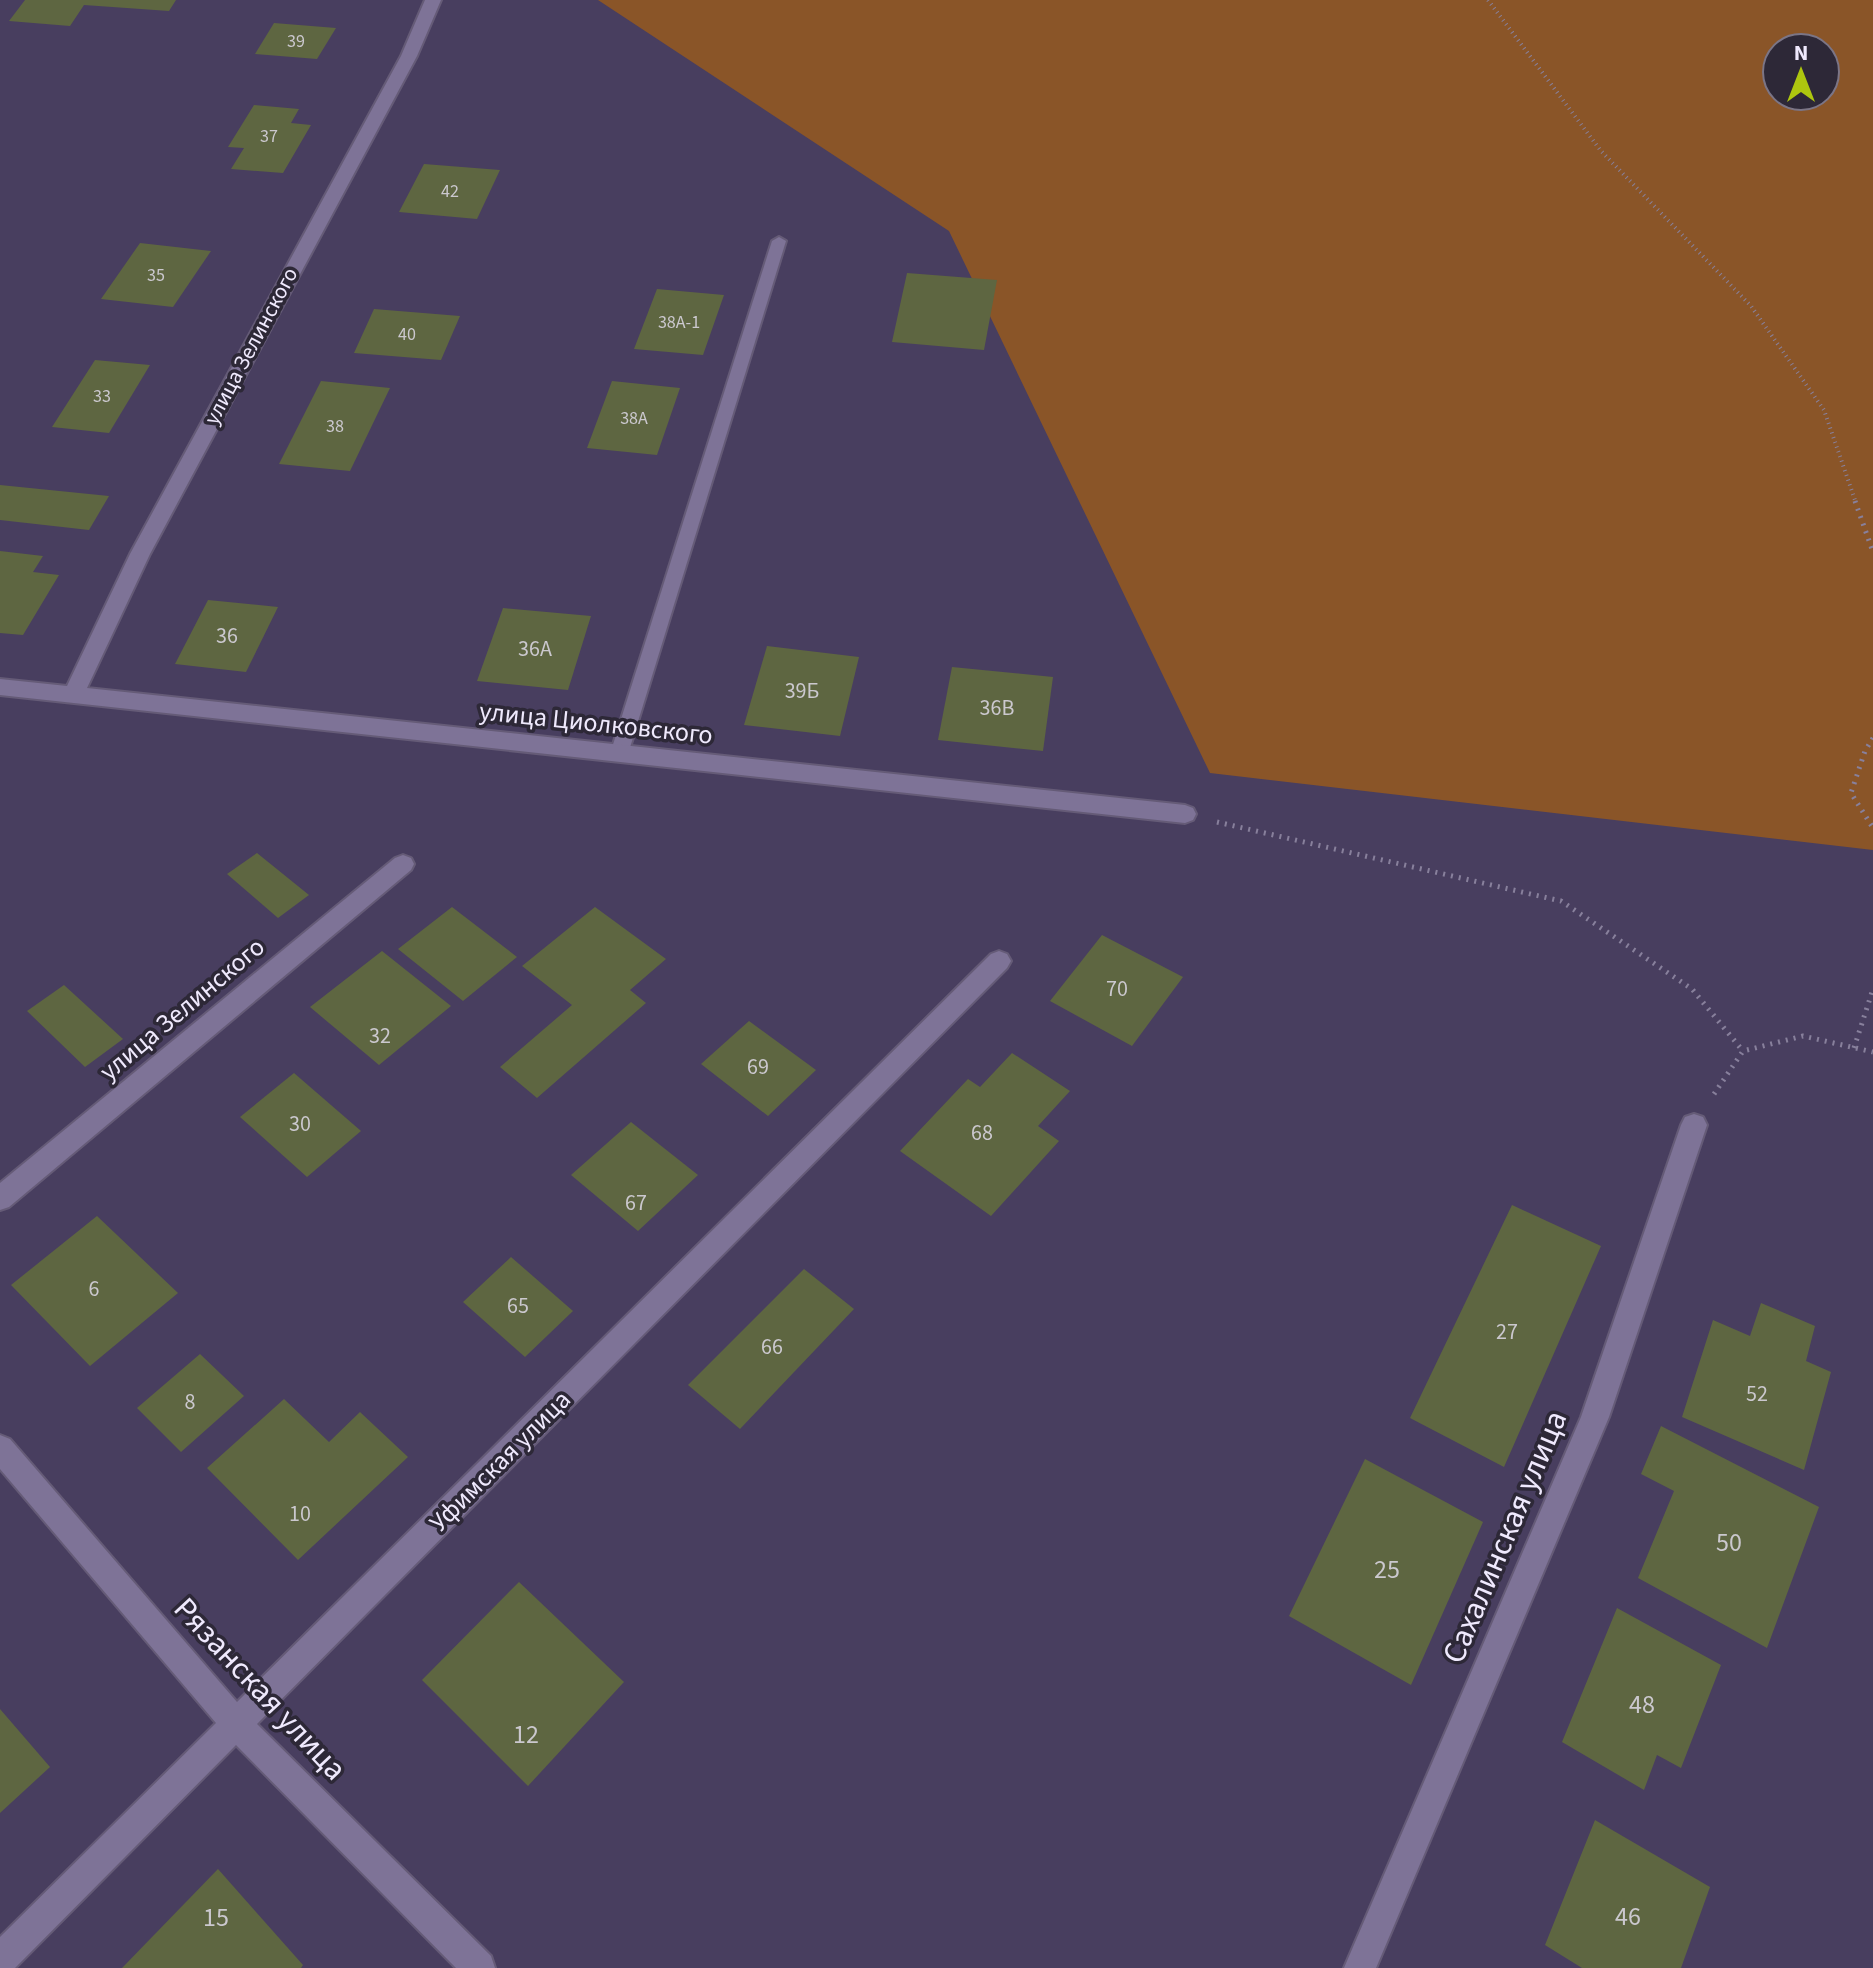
<svg xmlns="http://www.w3.org/2000/svg" width="1873" height="1968" viewBox="0 0 1873 1968" font-family="'Source Sans 3',sans-serif">
	<style>
		.green { fill: #8a5528; fill-rule: evenodd }
		.building { fill: #5e6641 }
		.lines { fill: none; stroke-linecap: round; stroke-linejoin: round }
		.lane-casing { stroke: #655b77; stroke-width: 4 }
		.street-casing { stroke: #655b77; stroke-width: 4 }
		.path-far1 { stroke: #88809c; stroke-width: 4; stroke-dasharray: 1 4; stroke-linecap: butt }
		.path { stroke: #88809c; stroke-width: 5; stroke-dasharray: 2 6; stroke-linecap: butt }
		.lane { fill: #7e7397; fill-rule: evenodd }
		.street { fill: #7e7397; fill-rule: evenodd }
		.labels { text-anchor: middle; dominant-baseline: central; stroke-width: 7; stroke-linejoin: round; paint-order: stroke }
		.far-number-label { font-size: 18px; fill: #cbc8ce }
		.far-street-label { font-size: 22px; fill: #efe9fd; stroke: #2d2837 }
		.number-label { font-size: 22px; fill: #cbc8ce }
		.street-label { font-size: 26px; fill: #efe9fd; stroke: #2d2837 }
		.near-number-label { font-size: 26px; fill: #cbc8ce }
		.near-street-label { font-size: 32px; fill: #efe9fd; stroke: #2d2837 }
	</style>
	<rect width="100%" height="100%" fill="#483e5f"/>
	<!-- green -->
	<path class="green" d="M 598,0 L 1873,0 L 1873,850 L 1210,773 L 949,231 ZM 1777,48 L 1825,48 L 1825,96 L 1777,96 Z"/>
	<!-- building -->
	<g class="building">
		<path d="M 25,0 L 176,0 L 169,11 L 84,5 L 70,26 L 9,21 Z"/>
		<path d="M 274,23 L 336,28 L 317,59 L 255,54 Z"/>
		<path d="M 254,105 L 299,109 L 291,123 L 311,125 L 283,173 L 231,169 L 244,148 L 228,147 Z"/>
		<path d="M 424,164 L 500,170 L 477,219 L 399,212 Z"/>
		<path d="M 140,243 L 211,251 L 173,307 L 101,299 Z"/>
		<path d="M 907,273 L 997,280 L 984,350 L 892,342 Z"/>
		<path d="M 657,289 L 724,295 L 703,355 L 634,349 Z"/>
		<path d="M 374,309 L 460,316 L 441,360 L 354,353 Z"/>
		<path d="M 95,360 L 150,365 L 109,433 L 52,427 Z"/>
		<path d="M 321,381 L 390,388 L 350,471 L 279,464 Z"/>
		<path d="M 612,381 L 680,388 L 657,455 L 587,448 Z"/>
		<path d="M 0,485 L 109,496 L 89,530 L 0,520 Z"/>
		<path d="M 0,551 L 43,556 L 33,572 L 59,575 L 23,635 L 0,633 Z"/>
		<path d="M 208,600 L 278,607 L 246,672 L 175,664 Z"/>
		<path d="M 503,608 L 591,616 L 568,690 L 477,681 Z"/>
		<path d="M 767,646 L 859,657 L 840,736 L 744,725 Z"/>
		<path d="M 952,667 L 1053,677 L 1043,751 L 938,740 Z"/>
		<path d="M 257,853 L 309,895 L 278,918 L 227,874 Z"/>
		<path d="M 452,907 L 517,957 L 463,1001 L 398,949 Z"/>
		<path d="M 595,907 L 666,959 L 630,990 L 646,1003 L 537,1098 L 500,1067 L 572,1005 L 522,966 Z"/>
		<path d="M 1102,935 L 1183,977 L 1132,1046 L 1050,1001 Z"/>
		<path d="M 382,951 L 451,1006 L 379,1065 L 310,1007 Z"/>
		<path d="M 64,985 L 123,1039 L 85,1067 L 27,1011 Z"/>
		<path d="M 749,1021 L 816,1070 L 768,1116 L 701,1064 Z"/>
		<path d="M 1012,1053 L 1070,1091 L 1038,1126 L 1059,1141 L 991,1216 L 900,1151 L 968,1079 L 980,1087 Z"/>
		<path d="M 294,1073 L 361,1131 L 307,1177 L 240,1117 Z"/>
		<path d="M 631,1122 L 698,1175 L 638,1231 L 571,1175 Z"/>
		<path d="M 1512,1205 L 1601,1246 L 1504,1467 L 1410,1418 Z"/>
		<path d="M 97,1216 L 178,1293 L 90,1366 L 11,1285 Z"/>
		<path d="M 511,1257 L 573,1311 L 525,1357 L 463,1302 Z"/>
		<path d="M 804,1269 L 854,1309 L 740,1429 L 688,1385 Z"/>
		<path d="M 1761,1303 L 1815,1326 L 1806,1361 L 1831,1372 L 1804,1470 L 1682,1417 L 1713,1320 L 1750,1336 Z"/>
		<path d="M 200,1354 L 244,1396 L 181,1452 L 137,1408 Z"/>
		<path d="M 284,1399 L 329,1442 L 360,1412 L 408,1457 L 298,1560 L 207,1468 Z"/>
		<path d="M 1661,1426 L 1819,1507 L 1767,1648 L 1638,1578 L 1674,1491 L 1641,1474 Z"/>
		<path d="M 1365,1459 L 1483,1522 L 1411,1685 L 1289,1616 Z"/>
		<path d="M 519,1582 L 624,1682 L 528,1786 L 422,1680 Z"/>
		<path d="M 1617,1608 L 1721,1665 L 1681,1768 L 1657,1755 L 1644,1790 L 1562,1742 Z"/>
		<path d="M 0,1709 L 50,1767 L 0,1813 Z"/>
		<path d="M 1595,1820 L 1710,1887 L 1681,1968 L 1582,1968 L 1545,1945 Z"/>
		<path d="M 218,1869 L 303,1965 L 301,1968 L 122,1968 Z"/>
	</g>
	<g class="lines">
		<defs>
			<path id="lane" d="M 779,237 L 786,241 L 628,754 L 625,759 L 613,759 L 610,754 L 772,241 Z"/>
			<g id="street">
				<path d="M 425,0 L 441,0 L 417,56 L 150,554 L 87,688 L 1185,805 L 1193,808 L 1196,814 L 1193,820 L 1185,823 L 0,695 L 0,679 L 67,686 L 130,554 L 401,56 Z"/>
				<path d="M 403,855 L 411,858 L 414,864 L 411,870 L 9,1207 L 0,1210 L 0,1183 L 395,858 Z"/>
				<path d="M 999,951 L 1007,954 L 1011,961 L 1007,968 L 257,1724 L 491,1956 L 495,1968 L 456,1968 L 236,1745 L 15,1968 L 0,1968 L 0,1937 L 216,1723 L 0,1469 L 0,1435 L 10,1439 L 237,1702 L 991,954 Z"/>
				<path d="M 1694,1114 L 1703,1117 L 1707,1125 L 1609,1417 L 1376,1968 L 1344,1968 L 1581,1417 L 1681,1125 L 1685,1117 Z"/>
			</g>
		</defs>
		<!-- lane casing -->
		<use href="#lane" class="lane-casing"/>
		<!-- street casing -->
		<use href="#street" class="street-casing"/>
		<!-- path-far1 -->
		<path class="path-far1" d="M 1488,0 L 1601,151 L 1751,306 L 1824,410 L 1856,503"/>
		<!-- path -->
		<g class="path">
			<path d="M 1855,501 L 1873,552"/>
			<path d="M 1873,738 L 1865,751 L 1851,793 L 1873,828"/>
			<path d="M 1217,822 L 1561,901 L 1692,989 L 1743,1051"/>
			<path d="M 1854,1048 L 1873,989"/>
			<path d="M 1714,1094 L 1743,1051 L 1803,1036 L 1873,1052"/>
		</g>
		<!-- lane -->
		<use href="#lane" class="lane"/>
		<!-- street -->
		<use href="#street" class="street"/>
	</g>
	<g class="labels">
		<!-- far-number labels -->
		<g class="far-number-label">
			<text x="296" y="41">39</text>
			<text x="269" y="136">37</text>
			<text x="450" y="191">42</text>
			<text x="156" y="275">35</text>
			<text x="679" y="322">38А-1</text>
			<text x="407" y="334">40</text>
			<text x="102" y="396">33</text>
			<text x="634" y="418">38А</text>
			<text x="335" y="426">38</text>
		</g>
		<!-- far-street labels -->
		<g class="far-street-label">
			<text transform="translate(251 346) rotate(-62)">улица Зелинского</text>
		</g>
		<!-- number labels -->
		<g class="number-label">
			<text x="227" y="636">36</text>
			<text x="535" y="649">36А</text>
			<text x="802" y="691">39Б</text>
			<text x="997" y="708">36В</text>
			<text x="1117" y="989">70</text>
			<text x="380" y="1036">32</text>
			<text x="758" y="1067">69</text>
			<text x="300" y="1124">30</text>
			<text x="982" y="1133">68</text>
			<text x="636" y="1203">67</text>
			<text x="94" y="1289">6</text>
			<text x="518" y="1306">65</text>
			<text x="1507" y="1332">27</text>
			<text x="772" y="1347">66</text>
			<text x="1757" y="1394">52</text>
			<text x="190" y="1402">8</text>
			<text x="300" y="1514">10</text>
		</g>
		<!-- street labels -->
		<g class="street-label">
			<text transform="translate(596 723) rotate(6)">улица Циолковского</text>
			<text transform="translate(182 1009) rotate(-40)">улица Зелинского</text>
			<text transform="translate(500 1461) rotate(-45)">Уфимская улица</text>
		</g>
		<!-- near-number labels -->
		<g class="near-number-label">
			<text x="1729" y="1542">50</text>
			<text x="1387" y="1569">25</text>
			<text x="1642" y="1704">48</text>
			<text x="526" y="1734">12</text>
			<text x="1628" y="1916">46</text>
			<text x="216" y="1917">15</text>
		</g>
		<!-- near-street labels -->
		<g class="near-street-label">
			<text transform="translate(1505 1537) rotate(-67)">Сахалинская улица</text>
			<text transform="translate(260 1689) rotate(47)">Рязанская улица</text>
		</g>
	</g>
	<!-- north arrow -->
	<g transform="translate(1801 72)"><circle r="38" fill="#2d2837" stroke="#7b7586" stroke-width="2"/>
	<path d="M0-6L14 30L0 20L-14 30Z" fill="#adc60f"/>
	<text y="-12" font-size="22" font-weight="bold" text-anchor="middle" fill="#efe9fd">N</text>
	</g>
</svg>
